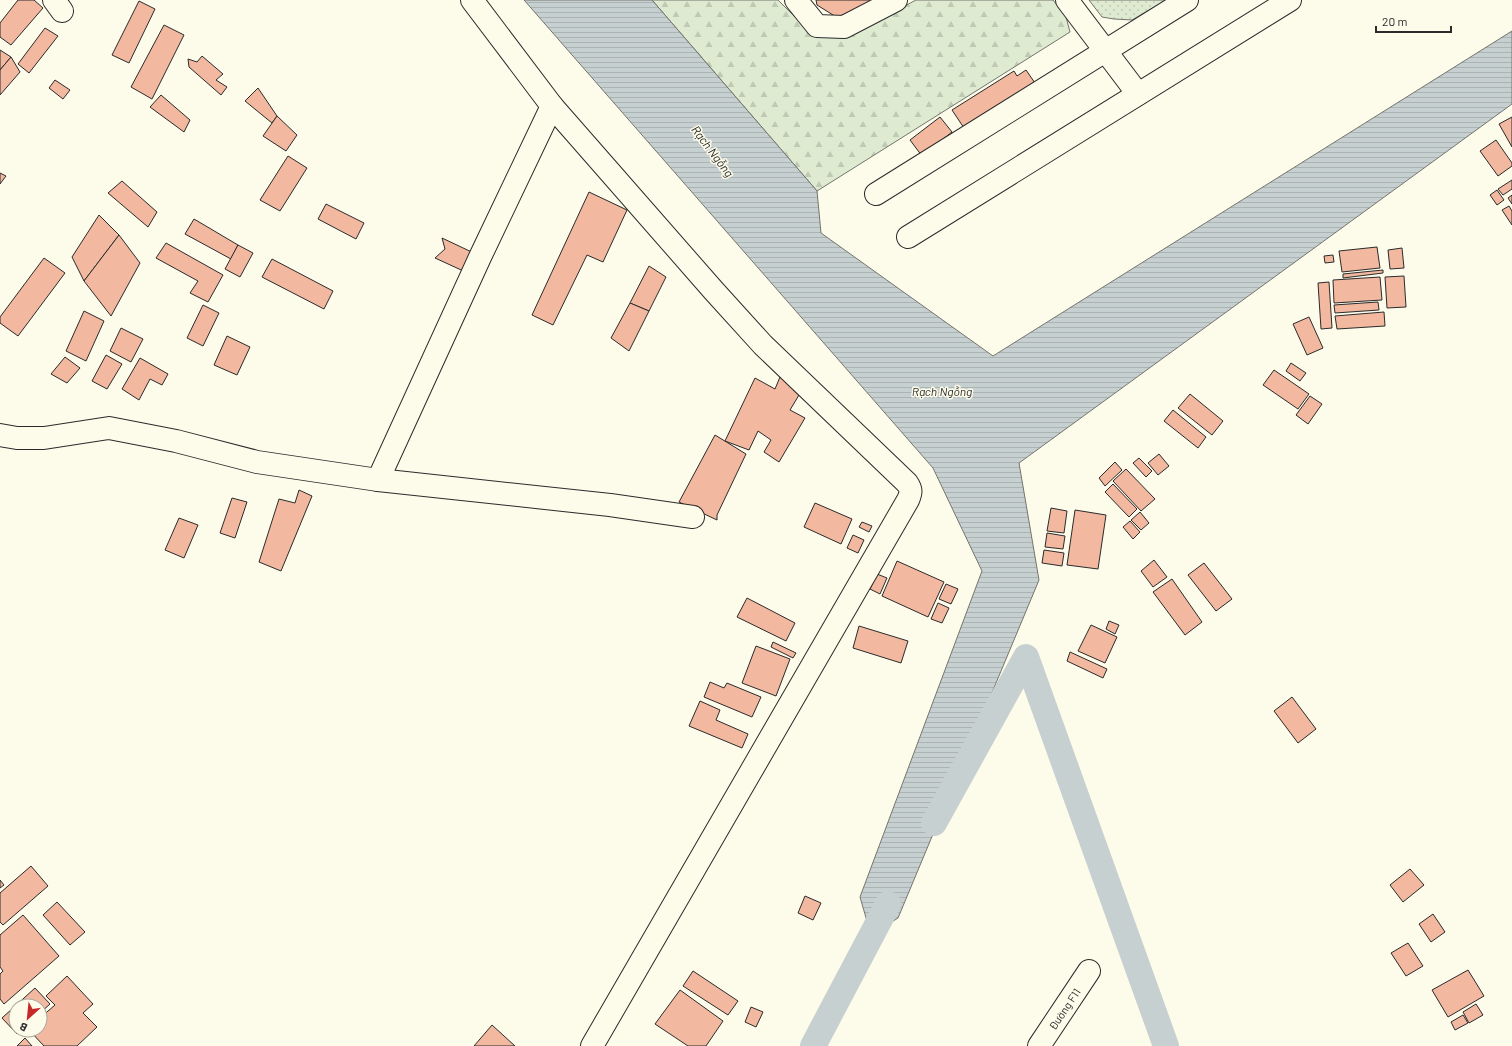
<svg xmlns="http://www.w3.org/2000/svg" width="1512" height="1046" viewBox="0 0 1512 1046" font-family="Barlow,sans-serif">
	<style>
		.grass { fill: url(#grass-dots); stroke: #74746e }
		.forest { fill: url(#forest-firs); stroke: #74746e }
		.water { fill: url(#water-rules); stroke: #74746e }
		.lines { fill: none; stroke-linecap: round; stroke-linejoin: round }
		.canal { stroke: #c7d0d0; stroke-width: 26 }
		.building { fill: #f2b8a0; stroke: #2b2b2b }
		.street-casing { stroke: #2b2b2b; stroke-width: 24 }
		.street { stroke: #fdfbea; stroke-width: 22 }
		.labels { text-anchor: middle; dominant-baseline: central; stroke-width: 3; stroke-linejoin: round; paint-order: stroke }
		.street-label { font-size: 11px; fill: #2b2b2b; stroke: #fdfbea }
		.water-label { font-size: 12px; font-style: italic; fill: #2b2b2b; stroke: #fdfbea }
	</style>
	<defs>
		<pattern id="grass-dots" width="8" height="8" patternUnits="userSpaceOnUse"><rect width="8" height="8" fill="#deebd1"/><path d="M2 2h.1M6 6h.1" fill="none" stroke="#bfcab4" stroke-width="1.8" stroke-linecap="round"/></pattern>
		<pattern id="forest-firs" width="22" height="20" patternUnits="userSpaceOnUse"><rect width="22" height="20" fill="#deebd1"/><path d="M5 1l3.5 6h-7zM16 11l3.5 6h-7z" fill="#bfcab4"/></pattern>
		<pattern id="water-rules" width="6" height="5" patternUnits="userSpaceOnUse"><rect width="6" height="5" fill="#c7d0d0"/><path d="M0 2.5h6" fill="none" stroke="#abb3b3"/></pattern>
	</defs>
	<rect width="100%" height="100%" fill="#fdfbea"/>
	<!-- grass -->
	<path class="grass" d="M 1089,0 L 1166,0 L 1132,20 L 1114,19 L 1102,17 Z"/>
	<!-- forest -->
	<path class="forest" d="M 652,0 L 778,0 L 807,29 L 862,29 L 916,0 L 1053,0 L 1066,17 L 1070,32 L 817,191 Z"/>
	<!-- water -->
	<path class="water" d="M 524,0 L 652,0 L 817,191 L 821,233 L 993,356 L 1512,31 L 1512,104 L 1019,463 L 1039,580 L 898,918 L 871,935 L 860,897 L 982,571 L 933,468 Z"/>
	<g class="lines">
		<!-- canal -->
		<g class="canal">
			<path d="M 934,823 L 1026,657 L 1166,1046"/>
			<path d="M 813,1046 L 888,904"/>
		</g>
	</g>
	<!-- building -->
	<g class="building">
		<path d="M 18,0 L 34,0 L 43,8 L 11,45 L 0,37 L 0,23 Z"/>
		<path d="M 816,0 L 871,0 L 872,1 L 841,20 L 817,5 Z"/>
		<path d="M 139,1 L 155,9 L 129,63 L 112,55 Z"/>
		<path d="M 164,25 L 184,35 L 152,99 L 131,87 Z"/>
		<path d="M 45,28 L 58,36 L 29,73 L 18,64 Z"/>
		<path d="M 0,50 L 11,57 L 0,70 Z"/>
		<path d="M 202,56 L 223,74 L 216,80 L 227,87 L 221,95 L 189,67 L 188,59 L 197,62 Z"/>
		<path d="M 11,57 L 20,72 L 0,95 L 0,70 Z"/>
		<path d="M 1026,70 L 1035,83 L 964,128 L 952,110 L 1014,71 L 1017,76 Z"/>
		<path d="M 55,80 L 70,90 L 63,99 L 49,88 Z"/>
		<path d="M 258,88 L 277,116 L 272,123 L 245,101 Z"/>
		<path d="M 161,95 L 190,120 L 184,132 L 150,107 Z"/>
		<path d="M 277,116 L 297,135 L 286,151 L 263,136 Z"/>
		<path d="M 940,117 L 952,132 L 922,156 L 910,140 Z"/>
		<path d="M 1512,117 L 1512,147 L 1499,124 Z"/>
		<path d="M 1496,140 L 1512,163 L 1512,166 L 1498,176 L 1480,151 Z"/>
		<path d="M 288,156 L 307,168 L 280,211 L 260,200 Z"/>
		<path d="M 0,173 L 6,176 L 0,184 Z"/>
		<path d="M 1512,180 L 1512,189 L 1503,195 L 1498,189 Z"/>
		<path d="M 122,181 L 157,212 L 148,227 L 108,193 Z"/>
		<path d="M 1497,190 L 1504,200 L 1497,205 L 1490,195 Z"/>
		<path d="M 589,192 L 627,210 L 603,262 L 587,255 L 553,325 L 532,315 Z"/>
		<path d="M 1512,195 L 1512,204 L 1508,198 Z"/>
		<path d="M 326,204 L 364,223 L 356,239 L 318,219 Z"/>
		<path d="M 1509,206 L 1512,211 L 1512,225 L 1502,210 Z"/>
		<path d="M 99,215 L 119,235 L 84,281 L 72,257 Z"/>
		<path d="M 194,219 L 238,245 L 231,259 L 185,234 Z"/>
		<path d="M 119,235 L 140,263 L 111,316 L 84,281 Z"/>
		<path d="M 442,238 L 478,255 L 470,274 L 435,258 L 445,249 Z"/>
		<path d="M 166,243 L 223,275 L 208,302 L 190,293 L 198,281 L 156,258 Z"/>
		<path d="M 238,245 L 253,253 L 240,277 L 225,269 Z"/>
		<path d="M 1377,247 L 1380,268 L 1342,272 L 1339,251 Z"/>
		<path d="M 1402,248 L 1404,268 L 1390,269 L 1388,250 Z"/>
		<path d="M 1333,255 L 1334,262 L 1325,263 L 1324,256 Z"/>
		<path d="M 44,258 L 65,273 L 18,336 L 0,323 L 0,317 Z"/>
		<path d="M 272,259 L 333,291 L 324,309 L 262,277 Z"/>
		<path d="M 649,266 L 666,277 L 649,311 L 630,303 Z"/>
		<path d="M 1383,270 L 1383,273 L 1343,278 L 1343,274 Z"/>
		<path d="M 1404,276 L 1406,307 L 1387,308 L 1385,277 Z"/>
		<path d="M 1380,277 L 1382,300 L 1334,303 L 1333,280 Z"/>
		<path d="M 1329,282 L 1332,328 L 1321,329 L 1318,283 Z"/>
		<path d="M 1378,302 L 1379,310 L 1335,313 L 1334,305 Z"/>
		<path d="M 630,303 L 649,311 L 629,351 L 611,338 Z"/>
		<path d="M 203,305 L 219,313 L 203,346 L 187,338 Z"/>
		<path d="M 84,311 L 104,321 L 86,361 L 66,351 Z"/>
		<path d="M 1384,312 L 1385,326 L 1337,329 L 1335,316 Z"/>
		<path d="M 1309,317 L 1323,348 L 1307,355 L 1293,324 Z"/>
		<path d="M 121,328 L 143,339 L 131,362 L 110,351 Z"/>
		<path d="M 227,336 L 250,347 L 237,375 L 214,365 Z"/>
		<path d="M 106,355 L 122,364 L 107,389 L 92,381 Z"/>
		<path d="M 65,357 L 80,368 L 67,383 L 51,374 Z"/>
		<path d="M 140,358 L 168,374 L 162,385 L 150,379 L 139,400 L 122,389 Z"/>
		<path d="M 1291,363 L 1306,373 L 1300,381 L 1286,371 Z"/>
		<path d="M 1274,370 L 1309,394 L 1298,409 L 1263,385 Z"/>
		<path d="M 780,377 L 802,390 L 790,410 L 805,418 L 779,462 L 764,452 L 771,440 L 758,431 L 749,450 L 725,441 L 755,378 L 775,389 Z"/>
		<path d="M 1190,394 L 1223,421 L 1212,435 L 1178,408 Z"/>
		<path d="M 1310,396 L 1322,404 L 1308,424 L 1296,415 Z"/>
		<path d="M 1173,410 L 1206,437 L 1198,448 L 1164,421 Z"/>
		<path d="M 715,435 L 746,454 L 717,515 L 717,520 L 679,502 Z"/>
		<path d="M 1159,454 L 1169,466 L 1158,475 L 1148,463 Z"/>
		<path d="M 1139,458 L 1152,471 L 1146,477 L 1133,463 Z"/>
		<path d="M 1115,462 L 1122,470 L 1105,486 L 1099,478 Z"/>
		<path d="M 1126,469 L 1155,499 L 1141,511 L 1113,481 Z"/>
		<path d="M 1113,484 L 1137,509 L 1129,517 L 1105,492 Z"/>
		<path d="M 299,490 L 312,496 L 281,571 L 259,562 L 279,499 L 295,503 Z"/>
		<path d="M 232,498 L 247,502 L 235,538 L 220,533 Z"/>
		<path d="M 815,503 L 852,519 L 841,544 L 804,527 Z"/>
		<path d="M 1051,508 L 1067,511 L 1064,533 L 1047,531 Z"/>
		<path d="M 1075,510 L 1106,515 L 1098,569 L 1067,565 Z"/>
		<path d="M 1140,512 L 1149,523 L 1141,530 L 1131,520 Z"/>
		<path d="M 179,518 L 198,525 L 184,558 L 165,550 Z"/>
		<path d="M 1130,521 L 1140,532 L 1133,539 L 1123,527 Z"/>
		<path d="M 862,522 L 872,526 L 869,532 L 859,527 Z"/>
		<path d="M 1047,533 L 1065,536 L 1063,549 L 1045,547 Z"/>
		<path d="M 853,535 L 864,540 L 858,553 L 847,548 Z"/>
		<path d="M 1044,550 L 1064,553 L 1062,566 L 1042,563 Z"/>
		<path d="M 1154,560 L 1167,577 L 1153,587 L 1141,571 Z"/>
		<path d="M 897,561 L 944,582 L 928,617 L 882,596 Z"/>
		<path d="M 1204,563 L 1232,599 L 1216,611 L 1188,575 Z"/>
		<path d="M 877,574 L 887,578 L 880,594 L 870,589 Z"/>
		<path d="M 1172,579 L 1202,622 L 1185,635 L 1153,592 Z"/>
		<path d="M 946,584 L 958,589 L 951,604 L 939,599 Z"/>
		<path d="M 747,598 L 795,623 L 786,641 L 737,617 Z"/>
		<path d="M 938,603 L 949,608 L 942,623 L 931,619 Z"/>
		<path d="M 1109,621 L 1119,625 L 1115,634 L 1106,629 Z"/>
		<path d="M 1091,625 L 1117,637 L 1105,663 L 1078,651 Z"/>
		<path d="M 859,626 L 908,641 L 901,663 L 853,648 Z"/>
		<path d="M 773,642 L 796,653 L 793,658 L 771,647 Z"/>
		<path d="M 756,646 L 790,659 L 776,696 L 742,683 Z"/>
		<path d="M 1070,652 L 1107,669 L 1103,678 L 1067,661 Z"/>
		<path d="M 710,682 L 724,688 L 727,683 L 761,697 L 752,717 L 704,697 Z"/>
		<path d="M 1292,697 L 1316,729 L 1298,743 L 1274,711 Z"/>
		<path d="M 700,701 L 720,710 L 716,720 L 748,734 L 742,748 L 689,726 Z"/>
		<path d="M 31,866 L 48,886 L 3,925 L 0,922 L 0,893 Z"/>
		<path d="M 1410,869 L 1424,885 L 1403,902 L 1390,885 Z"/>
		<path d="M 0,880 L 4,885 L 0,888 Z"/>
		<path d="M 805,896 L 821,903 L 813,920 L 798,913 Z"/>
		<path d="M 57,902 L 85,932 L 70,945 L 43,915 Z"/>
		<path d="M 1433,914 L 1445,932 L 1431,942 L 1419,924 Z"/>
		<path d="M 23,915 L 59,956 L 4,1004 L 0,999 L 0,974 L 3,971 L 0,967 L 0,935 Z"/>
		<path d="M 1408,943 L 1423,966 L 1406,976 L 1391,953 Z"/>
		<path d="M 1468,970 L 1484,996 L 1448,1017 L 1432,990 Z"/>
		<path d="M 693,971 L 738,1001 L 728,1015 L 683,986 Z"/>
		<path d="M 67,976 L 93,1004 L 83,1013 L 97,1027 L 77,1046 L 44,1046 L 29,1030 L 40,1030 L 40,1018 L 55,1005 L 46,996 Z"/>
		<path d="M 35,988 L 50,1004 L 40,1013 L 40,1006 L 16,1006 L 16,1030 L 21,1030 L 17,1034 L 2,1018 Z"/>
		<path d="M 680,990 L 723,1021 L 706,1046 L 688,1046 L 655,1024 Z"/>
		<path d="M 1476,1004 L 1483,1015 L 1469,1023 L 1463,1012 Z"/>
		<path d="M 751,1007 L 763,1012 L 756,1027 L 745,1022 Z"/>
		<path d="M 1463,1015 L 1468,1023 L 1455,1030 L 1451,1022 Z"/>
		<path d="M 492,1025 L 515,1046 L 474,1046 Z"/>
		<path d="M 25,1038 L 32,1046 L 17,1046 Z"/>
	</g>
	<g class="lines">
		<defs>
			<g id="street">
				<path d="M 54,0 L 62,11"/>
				<path d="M 472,0 L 552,106 L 714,291 L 763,345 L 907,483 C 912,490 911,493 908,500 L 592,1046"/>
				<path d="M 796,0 L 817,26 L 844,27 L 896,0"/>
				<path d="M 1067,0 L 1138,94"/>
				<path d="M 876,194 L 1187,0"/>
				<path d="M 908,237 L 1290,0"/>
				<path d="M 0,435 L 17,438 L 44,438 L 109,428 L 176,441 L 257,462 L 378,480 L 610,505 L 693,517"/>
				<path d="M 378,480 L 481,255 L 552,106"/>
				<path id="s1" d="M 1039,1046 L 1089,971"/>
			</g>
		</defs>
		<!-- street casing -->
		<use href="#street" class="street-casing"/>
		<!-- street -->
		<use href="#street" class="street"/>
	</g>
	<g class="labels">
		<!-- street labels -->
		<g class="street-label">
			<text stroke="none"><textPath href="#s1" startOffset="45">Đường F11</textPath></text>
		</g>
		<!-- water labels -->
		<g class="water-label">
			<text transform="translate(713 151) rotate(53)">Rạch Ngỗng</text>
			<text x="942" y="391">Rạch Ngỗng</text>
		</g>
	</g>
	<!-- north arrow -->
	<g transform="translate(28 1018) rotate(207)"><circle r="19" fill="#fdfbea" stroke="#a9a89e"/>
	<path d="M0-3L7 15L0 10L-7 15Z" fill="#c62828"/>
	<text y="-6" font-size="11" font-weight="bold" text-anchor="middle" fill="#2b2b2b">B</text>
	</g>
	<!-- scale -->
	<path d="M1376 26v6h75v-6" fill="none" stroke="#2b2b2b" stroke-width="2"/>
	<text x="1382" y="26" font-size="12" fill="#2b2b2b" stroke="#fdfbea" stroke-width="3" paint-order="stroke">20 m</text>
</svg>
